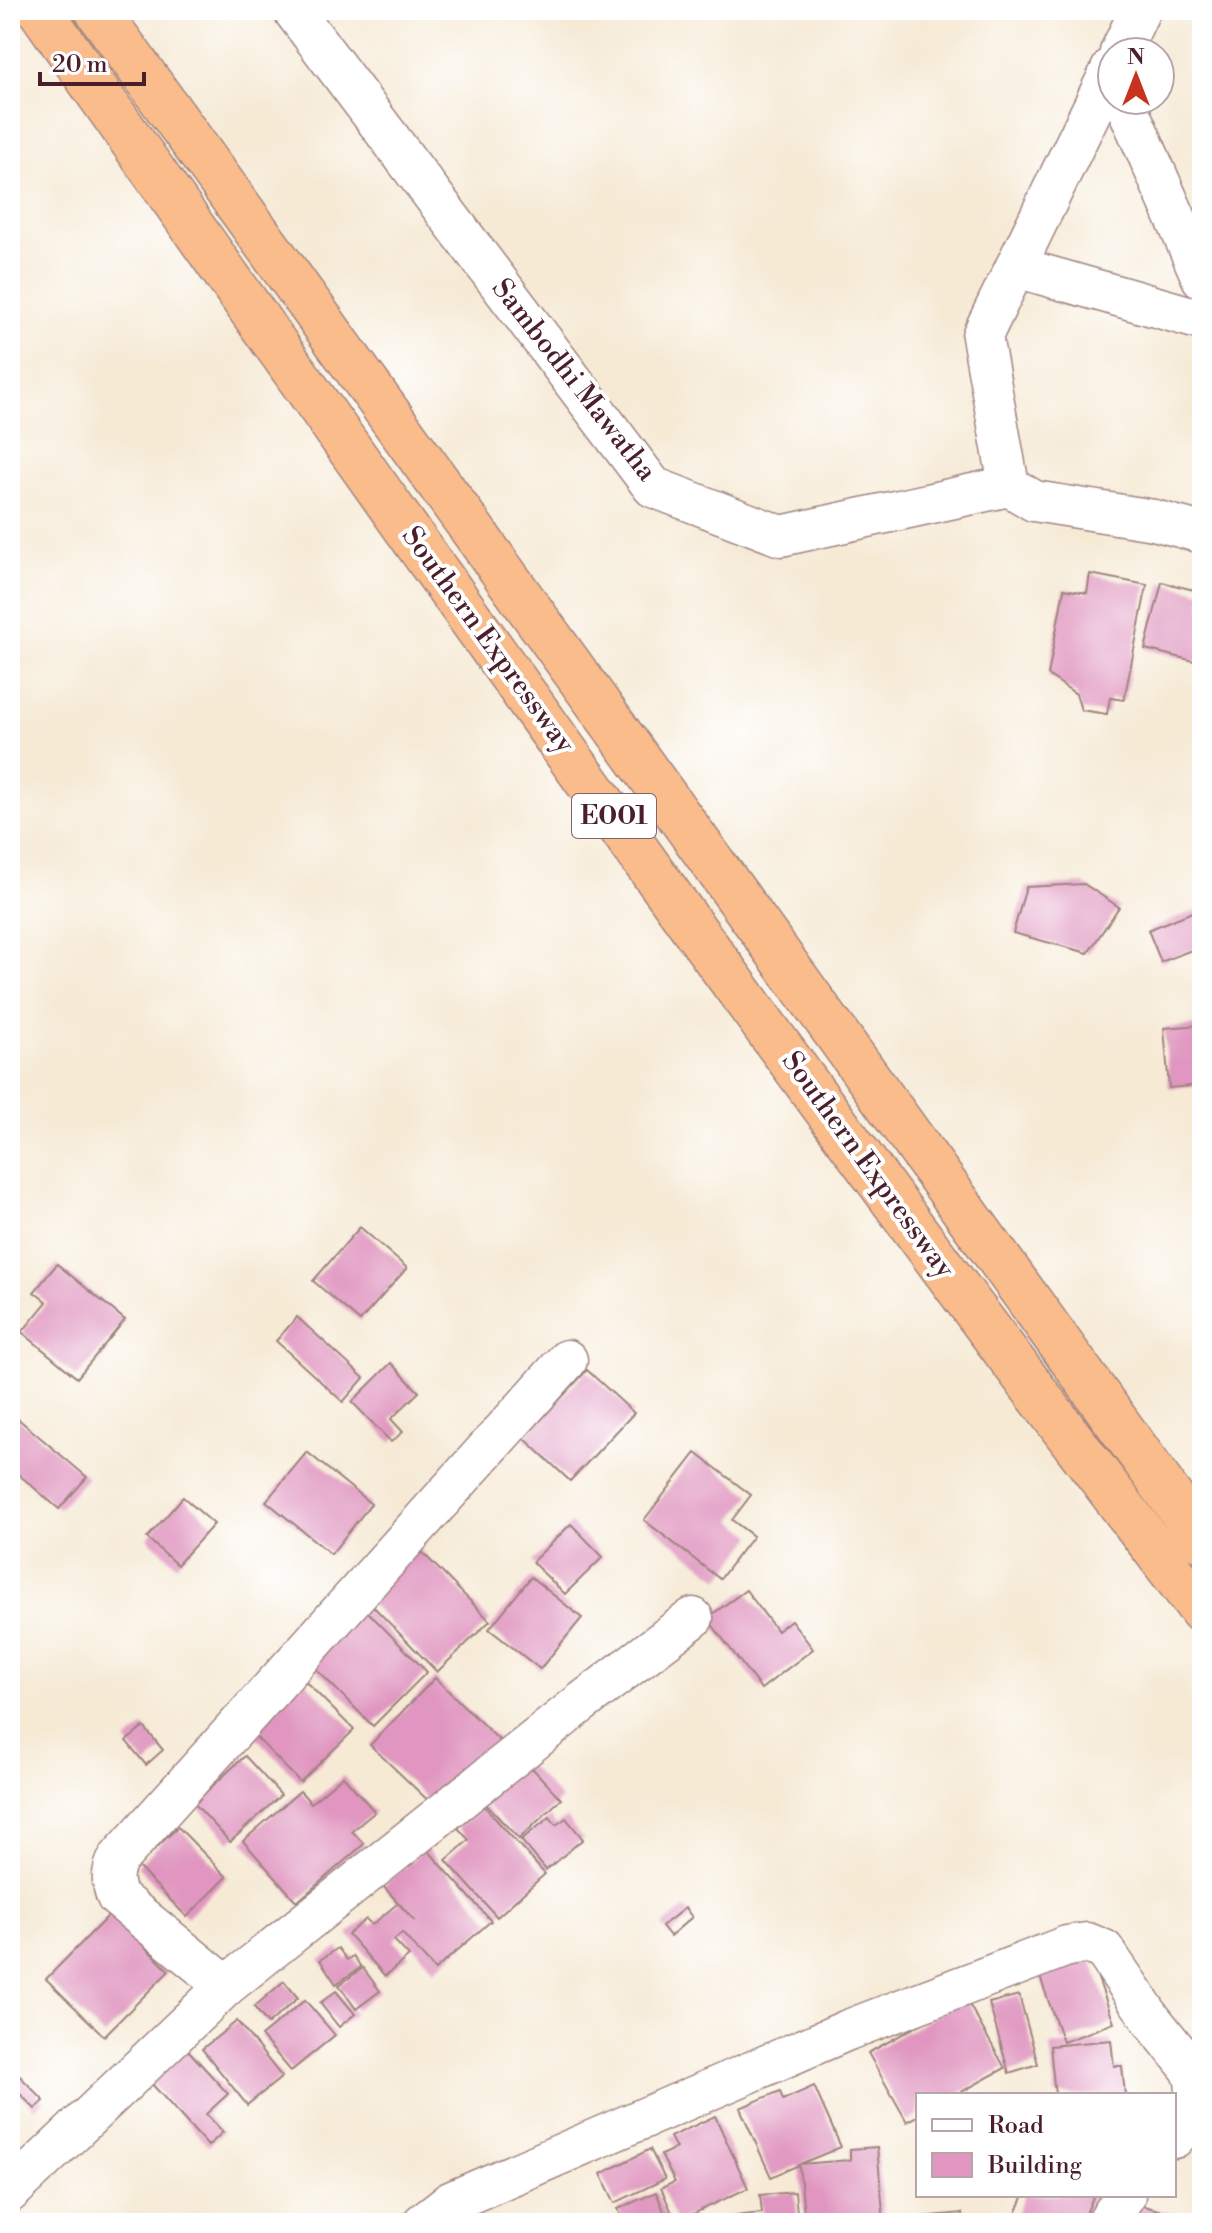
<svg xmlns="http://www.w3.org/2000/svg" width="1212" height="2233" viewBox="0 0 1212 2233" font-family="'Libre Bodoni',serif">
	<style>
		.building { fill: #e096c0 }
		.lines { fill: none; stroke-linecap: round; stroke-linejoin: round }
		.minor-casing { stroke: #a08480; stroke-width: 43 }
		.motorway-casing { stroke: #a08480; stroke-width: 47 }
		.minor { stroke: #fff; stroke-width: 40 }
		.motorway { stroke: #fabc8b; stroke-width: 44 }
		.labels { text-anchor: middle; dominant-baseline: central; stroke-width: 8; stroke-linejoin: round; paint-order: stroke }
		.shield { fill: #fff; stroke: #80626b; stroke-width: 2 }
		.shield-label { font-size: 26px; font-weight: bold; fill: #4a1f2b }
		.street-label { font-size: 28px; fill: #4a1f2b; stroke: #fff }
	</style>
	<rect width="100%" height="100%" fill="#fff"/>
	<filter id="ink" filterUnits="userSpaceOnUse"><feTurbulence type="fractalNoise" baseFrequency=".0125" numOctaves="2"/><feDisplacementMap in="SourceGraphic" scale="16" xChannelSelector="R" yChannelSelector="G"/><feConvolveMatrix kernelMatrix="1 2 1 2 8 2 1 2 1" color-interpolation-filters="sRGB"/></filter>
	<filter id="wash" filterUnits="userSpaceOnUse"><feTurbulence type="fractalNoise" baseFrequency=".006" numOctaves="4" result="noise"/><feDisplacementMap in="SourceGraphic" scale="32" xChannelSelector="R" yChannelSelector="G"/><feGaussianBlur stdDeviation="1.8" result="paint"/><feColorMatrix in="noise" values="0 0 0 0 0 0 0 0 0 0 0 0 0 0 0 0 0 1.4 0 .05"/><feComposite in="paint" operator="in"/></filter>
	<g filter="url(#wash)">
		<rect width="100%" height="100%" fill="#f6ead5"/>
		<g id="blocks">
			<!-- building -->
			<g class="building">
				<path d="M 1090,574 L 1147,585 L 1124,700 L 1110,698 L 1107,714 L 1081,710 L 1076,694 L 1048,675 L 1064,589 L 1087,593 Z"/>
				<path d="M 1162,582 L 1202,592 L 1202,663 L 1145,649 Z"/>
				<path d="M 1084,884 L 1119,907 L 1088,953 L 1013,933 L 1026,887 Z"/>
				<path d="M 1202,908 L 1202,946 L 1161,962 L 1148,930 Z"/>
				<path d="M 1202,1025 L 1202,1085 L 1169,1088 L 1164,1028 Z"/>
				<path d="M 360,1227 L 407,1268 L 360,1321 L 313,1281 Z"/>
				<path d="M 57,1264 L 125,1320 L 77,1378 L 22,1332 L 47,1302 L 34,1292 Z"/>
				<path d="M 297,1317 L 364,1378 L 343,1402 L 276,1341 Z"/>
				<path d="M 391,1363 L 419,1392 L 391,1419 L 403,1432 L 391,1442 L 352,1402 Z"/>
				<path d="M 587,1370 L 634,1413 L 570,1481 L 524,1438 Z"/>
				<path d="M 10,1412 L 87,1477 L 59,1509 L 10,1467 Z"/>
				<path d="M 307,1452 L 371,1504 L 331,1554 L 266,1501 Z"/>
				<path d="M 696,1453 L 751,1495 L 732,1520 L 753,1536 L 720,1579 L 644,1520 Z"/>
				<path d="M 183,1497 L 214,1524 L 177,1565 L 147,1538 Z"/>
				<path d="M 571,1524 L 603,1557 L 565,1594 L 532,1562 Z"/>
				<path d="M 418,1548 L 490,1621 L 437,1672 L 366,1599 Z"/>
				<path d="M 531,1577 L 582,1618 L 540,1669 L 489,1629 Z"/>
				<path d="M 746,1590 L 777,1631 L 791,1620 L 813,1649 L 761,1689 L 707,1618 Z"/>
				<path d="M 362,1606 L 427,1672 L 373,1726 L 307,1660 Z"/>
				<path d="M 302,1678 L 354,1730 L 300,1782 L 249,1730 Z"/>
				<path d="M 435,1678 L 500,1741 L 436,1808 L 370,1745 Z"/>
				<path d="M 144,1727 L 163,1750 L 146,1765 L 126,1741 Z"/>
				<path d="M 519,1754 L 561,1799 L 519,1839 L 476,1794 Z"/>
				<path d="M 245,1756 L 281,1795 L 230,1842 L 194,1803 Z"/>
				<path d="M 343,1776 L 375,1812 L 352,1831 L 364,1844 L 297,1902 L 243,1841 L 300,1791 L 311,1803 Z"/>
				<path d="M 484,1806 L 545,1874 L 497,1917 L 446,1860 L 469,1840 L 458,1828 Z"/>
				<path d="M 550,1817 L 556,1825 L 566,1818 L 583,1839 L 546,1870 L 521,1840 Z"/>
				<path d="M 178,1827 L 227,1877 L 187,1917 L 137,1866 Z"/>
				<path d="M 426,1848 L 491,1921 L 435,1970 L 402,1933 L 394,1940 L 409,1956 L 385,1976 L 348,1934 L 366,1919 L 372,1925 L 398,1903 L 415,1921 L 383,1886 Z"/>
				<path d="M 685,1908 L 692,1917 L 670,1936 L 662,1926 Z"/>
				<path d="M 111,1913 L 169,1971 L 104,2036 L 46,1979 Z"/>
				<path d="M 338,1948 L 347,1960 L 353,1956 L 361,1967 L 336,1984 L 320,1960 Z"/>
				<path d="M 1091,1959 L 1114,2023 L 1063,2042 L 1040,1977 Z"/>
				<path d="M 363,1968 L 380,1991 L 356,2009 L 339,1985 Z"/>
				<path d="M 284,1981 L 298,1998 L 268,2024 L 254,2007 Z"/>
				<path d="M 336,1991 L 355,2014 L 339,2027 L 320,2003 Z"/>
				<path d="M 1019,1995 L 1038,2064 L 1009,2073 L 989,2003 Z"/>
				<path d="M 966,1999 L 1005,2068 L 956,2095 L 918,2095 L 918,2116 L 907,2122 L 868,2053 Z"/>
				<path d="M 305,2000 L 335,2035 L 291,2071 L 261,2036 Z"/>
				<path d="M 237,2021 L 282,2077 L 247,2105 L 202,2049 Z"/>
				<path d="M 1111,2040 L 1114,2066 L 1122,2066 L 1125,2095 L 1055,2095 L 1050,2046 Z"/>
				<path d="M 188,2050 L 228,2094 L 206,2114 L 223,2132 L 208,2146 L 151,2083 Z"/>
				<path d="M 10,2066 L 44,2101 L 35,2109 L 21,2095 L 10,2106 Z"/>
				<path d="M 814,2086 L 841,2147 L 800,2164 L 850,2160 L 850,2149 L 877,2147 L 884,2223 L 805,2223 L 799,2165 L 771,2177 L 740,2108 L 780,2091 L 783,2100 Z"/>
				<path d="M 715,2116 L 748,2188 L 676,2222 L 661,2188 L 675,2182 L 661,2155 L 676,2148 L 670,2137 Z"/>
				<path d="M 650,2149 L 665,2179 L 615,2203 L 601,2174 Z"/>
				<path d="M 656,2192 L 668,2221 L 625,2223 L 618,2209 Z"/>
				<path d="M 795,2192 L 798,2223 L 736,2223 L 735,2216 L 762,2213 L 760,2195 Z"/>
				<path d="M 1024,2195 L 1094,2195 L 1082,2223 L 1012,2223 Z"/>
				<path d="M 1129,2202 L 1202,2222 L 1202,2223 L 1123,2223 Z"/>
				<path d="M 962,2213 L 963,2223 L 913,2223 L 912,2218 Z"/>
			</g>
		</g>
	</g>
	<g filter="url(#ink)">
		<use href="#blocks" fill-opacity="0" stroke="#a08480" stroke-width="2"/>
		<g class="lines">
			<defs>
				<g id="minor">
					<path d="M 293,10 L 653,487 L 781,536 L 1009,486 L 1034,501 L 1154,520 L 1202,533"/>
					<path d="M 1120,52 L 1140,10"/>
					<path d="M 1124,100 L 1202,278"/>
					<path d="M 1016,267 L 1202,320"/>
					<path d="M 1009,486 L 982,336 L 1112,68"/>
					<path d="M 226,1986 L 117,1897 C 111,1883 111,1872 118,1859 L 567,1360"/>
					<path d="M 10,2192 L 226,1986 L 581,1703 L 693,1618"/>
					<path d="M 423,2223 L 450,2202 L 848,2030 L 1067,1946 L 1087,1943 L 1104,1950 L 1151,2019 L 1191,2069 L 1195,2080 L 1197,2103 L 1194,2116 L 1174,2138"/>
					<path d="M 1107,2223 L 1125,2195"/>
				</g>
				<g id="motorway">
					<path d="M 40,10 C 419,550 801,1088 1202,1611"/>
					<path d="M 97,10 L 1202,1540"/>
				</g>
			</defs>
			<!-- minor casing -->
			<use href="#minor" class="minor-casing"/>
			<!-- motorway casing -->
			<use href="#motorway" class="motorway-casing"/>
			<!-- minor -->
			<use href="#minor" class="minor"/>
			<!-- motorway -->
			<use href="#motorway" class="motorway"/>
		</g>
	</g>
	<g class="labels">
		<!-- shield labels -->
		<rect class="shield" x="572" y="794" width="84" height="44" rx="6"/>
		<g class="shield-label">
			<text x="614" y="816">E001</text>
		</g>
		<!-- street labels -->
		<g class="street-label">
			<text transform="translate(574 380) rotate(52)">Sambodhi Mawatha</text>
			<text transform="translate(488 640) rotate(54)">Southern Expressway</text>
			<text transform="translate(868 1165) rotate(54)">Southern Expressway</text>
		</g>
	</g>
	<!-- margin -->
	<rect width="1212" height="2233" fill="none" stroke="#fff" stroke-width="40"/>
	<!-- legend -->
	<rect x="916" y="2093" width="260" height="104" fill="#ffffff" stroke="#b7a5aa" stroke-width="2"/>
	<rect x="932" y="2119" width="40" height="12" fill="#ffffff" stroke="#b7a5aa" stroke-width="2"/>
	<text x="988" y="2133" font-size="24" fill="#4a1f2b">Road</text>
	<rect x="932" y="2153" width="40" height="24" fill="#e096c0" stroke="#b7a5aa" stroke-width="2"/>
	<text x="988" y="2173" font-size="24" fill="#4a1f2b">Building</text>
	<!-- north arrow -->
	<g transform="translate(1136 76)"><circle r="38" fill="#ffffff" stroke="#b7a5aa" stroke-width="2"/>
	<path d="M0-6L14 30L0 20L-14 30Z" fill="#c8321e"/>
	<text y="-12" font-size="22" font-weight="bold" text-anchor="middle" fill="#4a1f2b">N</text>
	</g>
	<!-- scale -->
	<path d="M40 72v12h104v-12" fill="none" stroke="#4a1f2b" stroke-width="4"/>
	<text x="52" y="72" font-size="24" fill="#4a1f2b" stroke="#ffffff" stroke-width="6" paint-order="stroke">20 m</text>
</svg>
